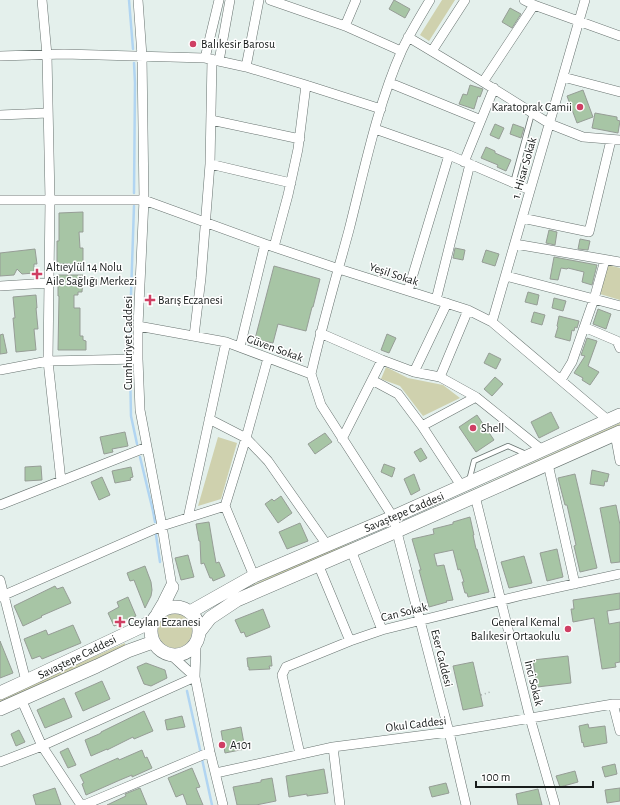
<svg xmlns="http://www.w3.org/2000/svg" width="620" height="805" viewBox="0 0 620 805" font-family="'Alegreya Sans',sans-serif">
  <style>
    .green { fill: #cfd1ae }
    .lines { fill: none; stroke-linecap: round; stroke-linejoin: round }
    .stream { stroke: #b1d5f2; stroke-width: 2.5 }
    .building { fill: #a7c5a5; stroke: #969d96 }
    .lane-casing { stroke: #687370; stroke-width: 6 }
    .street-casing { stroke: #687370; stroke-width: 10 }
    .secondary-casing { stroke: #687370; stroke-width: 14 }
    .path { stroke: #a5afac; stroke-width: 1.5; stroke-dasharray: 1 3; stroke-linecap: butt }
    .lane { stroke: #fff; stroke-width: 4.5 }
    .street { stroke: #fff; stroke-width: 9 }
    .secondary { stroke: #fff; stroke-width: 13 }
    .poi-dot { fill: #cf3f63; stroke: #fff; stroke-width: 1.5 }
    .labels { text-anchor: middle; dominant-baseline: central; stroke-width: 3; stroke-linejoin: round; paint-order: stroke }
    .poi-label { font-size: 12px; fill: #181c1b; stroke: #fff; text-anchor: start }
    .street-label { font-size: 12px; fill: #181c1b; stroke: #fff }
  </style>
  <rect width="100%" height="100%" fill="#e4f0ec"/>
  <path class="green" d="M442 0H455L429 41 420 35Z
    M608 265 620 268V300L600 294Z
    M386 367 408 378 443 385 460 398 423 416 400 386 381 379Z
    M620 423V426L404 521Z
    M218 437 237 443 221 499 198 506Z
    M379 533 225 601 224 599C274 574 325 551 379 533Z
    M158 631a17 17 0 1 1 34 0a17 17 0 1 1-34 0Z
    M125 643V646L93 662 0 702V698Z"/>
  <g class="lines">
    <path class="stream" d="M129 0 133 49
      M134 63 135 83 134 193
      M130 352 131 295 134 206
      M130 365 131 416 137 444
      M140 457 153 511 155 522
      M156 535 160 562
      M187 691 201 754
      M202 759 212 805"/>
  </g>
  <path class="building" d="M394 0 410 9 405 18 389 9Z
    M510 8 521 14 512 28 502 22Z
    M470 85 483 89 480 97 478 96 474 109 459 104 463 94 467 95Z
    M583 90 593 117 577 123 567 96Z
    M595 113 617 117V120L620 121 618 133 592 128Z
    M495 124 504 128 499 139 490 135Z
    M513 124 524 128 521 138 510 134Z
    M486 147 495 151V153L511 160 506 171 497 167 498 165 481 158Z
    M83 212V232H79L80 248H83V264H57V241H59V213Z
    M549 230 557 232 555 245 546 243Z
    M580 239 590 241 588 250 578 249Z
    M455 248 465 250 463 260 453 258Z
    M35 249 37 264H34V273L22 274 17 269 14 275 0 276V253Z
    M486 250 499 254 495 266 482 262Z
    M554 257 597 265 592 285 582 282 584 272 568 268 567 269 561 268 558 280 550 279Z
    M274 266 320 279 313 307H312L306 331 278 324 273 343 255 339Z
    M58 275H83L82 292H78V295H74V308H80V336H83V340L86 341V350H58L59 296H58Z
    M528 292 539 295 537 305 525 302Z
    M36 295 37 308H36L38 329H34L36 350 16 352 13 318H15L13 297Z
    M554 298 566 301 563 311 552 308Z
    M598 309 611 314 606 329 593 324Z
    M534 312 545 315 542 325 531 322Z
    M559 316 579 321 577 328 575 327 574 331 572 330 570 341 555 337 558 327 557 326Z
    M3 334 7 353 0 354V335Z
    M387 334 396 338 389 353 381 350Z
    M587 338 597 341 588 366 599 372 590 385 582 380 583 378 574 373 585 356 581 355Z
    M489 353 501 359 496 369 484 363Z
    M495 377 503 384 492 396 484 389Z
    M551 412 559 428 539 438 531 422Z
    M477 415 494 440 476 452 459 427Z
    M125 432 128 446 112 449 113 452 104 454 100 437Z
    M325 433 332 442 315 454 308 444Z
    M421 448 427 458 420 462 414 452Z
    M384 464 395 468 392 477 381 472Z
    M41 466 42 480 25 481V467Z
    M131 467 133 477 130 478 131 480 115 483 112 471Z
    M592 470 609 474 607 482 605 481 604 486 590 484Z
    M414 474 420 490 411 495 404 479Z
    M575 474 597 568 580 572 574 546 576 545 567 505H565L558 478Z
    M102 477 110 495 99 500 91 482Z
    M281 496 292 513 278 523 265 504 272 499 274 501Z
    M616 505 620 525V562L611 563 600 508Z
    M470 517 474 535H473L476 549H477L489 592 468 597 467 593H465L462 582H464L460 569 458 570 453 550 434 554 437 566 444 565 453 600 446 601 447 602 429 607 419 570H421L412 539 434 534 433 529 453 524V522Z
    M209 522 213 546 216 563 219 562 225 576 213 581 212 578H210L204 563 201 564 200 541H199L196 524Z
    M300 523 308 541 287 549 279 532Z
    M557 549 563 577 547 581 540 553Z
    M188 555 194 577 181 580 175 558Z
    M524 556 532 583 509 588 501 562Z
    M145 566 151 582 152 590 151 596 145 608 134 580 130 581 127 573Z
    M55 586 57 589 63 587 71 603 41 616 42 617 23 626 14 606Z
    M620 593V609L607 611 609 624 620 622V662L615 663 616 667 602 669 594 618 573 622 571 609H574L573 600Z
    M128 597 136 616 114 626 108 613 119 607 117 602Z
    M263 609 270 627 246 637 244 632 241 633 235 620Z
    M73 625 81 643 42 659 40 656 32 659 24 639 46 630 48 635Z
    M0 641 13 673 0 678Z
    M271 656 272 666H269L270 669 249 670V667H248L247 658Z
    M568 656 571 683 537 687 533 660Z
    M473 662 483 706 463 710 453 666Z
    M146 663 165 670 167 678 151 686 144 684 137 667Z
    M102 681 110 699 83 711 75 693Z
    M64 698 72 717 45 728 37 710Z
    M144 711 153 731 134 739 133 737 107 750V749L91 756 85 740 99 734 101 733V732Z
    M182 716 185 727 167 730 165 720Z
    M588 724 589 728 605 726 607 743 584 747 583 742 582 743 579 726Z
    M241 727 245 749 225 753 221 731Z
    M19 730 25 742 16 746 11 734Z
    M68 748 76 765 68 768 60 752Z
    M142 750 145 758 147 757 152 768 132 777V775L120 780 86 795 82 784 84 783 80 775 118 758 119 760Z
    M615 764 617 774 605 777 602 767Z
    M192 768 200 787 196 788 203 805H187L183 794 176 797 168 778Z
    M324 769 328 793 307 796V794L289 797 286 776Z
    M575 771 578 782 560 787 556 776Z
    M272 778 276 801 256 805H237L233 787 261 782V780Z
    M446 783 449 793 432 797 429 787Z
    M55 788 61 805H36L33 795Z
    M140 788 147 805H107L126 796 125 794Z
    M620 788V801L607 803 605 790Z
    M538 789 542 805H518L516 794Z"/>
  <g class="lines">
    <g class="lane-casing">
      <path id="lane" d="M513 183 532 113
        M469 481 474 461 508 446 526 454"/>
    </g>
    <g class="street-casing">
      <path id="street" d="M42 0 47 55 50 200 48 361 61 481
        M138 0 142 56 144 200 138 326V359L140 410 162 526 172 587
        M270 0 345 26 401 51
        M524 0 534 5 620 36
        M345 26 356 0
        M408 37 483 82 550 124 583 137 620 140
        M432 51 465 0
        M0 56 64 54 205 58 246 67 306 85 381 109
        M205 58 219 0
        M219 61 230 0
        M246 67 259 0
        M563 77 620 92
        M483 82 534 5
        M390 83 481 120
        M0 115 48 113
        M211 120 300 139
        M375 129 449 155 530 190
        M464 162 494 88
        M210 164 291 183
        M0 200H144L265 244 339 269 468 310 492 322 609 421
        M522 218 589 232 611 140
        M515 244 620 262
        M274 247 288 195 298 149 306 85
        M506 276 620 306
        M0 286 49 283
        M408 291 449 155
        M436 300 470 164
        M492 322 585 0
        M138 326 226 342 311 374 321 405 393 517 449 732 466 805
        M584 327 617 341 620 348
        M320 333 382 360 414 372 440 377 476 397 542 450
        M194 336 201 278 210 164 212 59
        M240 347 265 244
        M0 370 48 361 138 359
        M414 372 447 303
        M311 374C322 325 336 278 349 230 364 171 377 106 402 50 410 33 420 17 430 0
        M440 377 468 310
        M372 380 398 394 422 426 462 487
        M561 380 572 362 594 299 605 260
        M209 419 246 438 268 461 327 545
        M422 426 476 397
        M615 434 620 461
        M342 439 382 360
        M548 464 575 584
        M475 496 530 718 555 805
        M0 505 147 447
        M188 518 226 342
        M351 550 382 630
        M318 564 350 641
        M254 576 225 506 246 438 268 358
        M0 580 26 681
        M0 597 162 526 225 506
        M196 645 195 677 210 752 223 805
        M171 655 195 677
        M21 699 42 746 81 805
        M613 704 620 731
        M333 747 340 805
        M300 754 282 675 286 667 350 641 382 630 523 595 620 574
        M0 762 42 746 195 677
        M216 773 333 747 449 732 613 704H620
        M84 805 210 752"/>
    </g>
    <g class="secondary-casing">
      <path id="secondary" d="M151 631a24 24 0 1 1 48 0a24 24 0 1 1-48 0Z
        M190 612 254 576 393 517 620 415
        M158 613 164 603 172 587
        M200 631 210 618 237 600 397 531 620 432
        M0 693 26 681 153 621
        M0 709 97 666 128 651 153 642"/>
    </g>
    <path class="path" d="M481 695 490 692"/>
    <use href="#lane" class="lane"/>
    <use href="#street" class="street"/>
    <use href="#secondary" class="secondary"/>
  </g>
  <g class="poi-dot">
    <circle cx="193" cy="44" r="4"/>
    <circle cx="580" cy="107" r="4"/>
    <path d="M35 268h4v4h4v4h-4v4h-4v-4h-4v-4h4z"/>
    <path d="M148 294h4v4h4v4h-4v4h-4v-4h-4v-4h4z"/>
    <circle cx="473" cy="428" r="4"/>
    <path d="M118 616h4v4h4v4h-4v4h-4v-4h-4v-4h4z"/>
    <circle cx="568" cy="629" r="4"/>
    <circle cx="222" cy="745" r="4"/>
  </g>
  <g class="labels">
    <g class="poi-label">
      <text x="201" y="44">Balıkesir Barosu</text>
      <text x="572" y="107" text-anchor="end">Karatoprak Camii</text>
      <text x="46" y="267">Altıeylül 14 Nolu<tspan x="46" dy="14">Aile Sağlığı Merkezi</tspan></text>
      <text x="158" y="300">Barış Eczanesi</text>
      <text x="481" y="428">Shell</text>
      <text x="128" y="622">Ceylan Eczanesi</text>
      <text x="560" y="622" text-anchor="end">General Kemal<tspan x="560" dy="14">Balıkesir Ortaokulu</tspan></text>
      <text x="230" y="745">A101</text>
    </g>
    <g class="street-label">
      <text transform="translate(524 168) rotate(-74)">1. Hisar Sokak</text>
      <text transform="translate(394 274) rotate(18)">Yeşil Sokak</text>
      <text transform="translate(128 343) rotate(-90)">Cumhuriyet Caddesi</text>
      <text transform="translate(275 348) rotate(20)">Güven Sokak</text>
      <text transform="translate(404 512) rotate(-23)">Savaştepe Caddesi</text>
      <text transform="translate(404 612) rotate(-14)">Can Sokak</text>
      <text transform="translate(77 657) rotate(-26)">Savaştepe Caddesi</text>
      <text transform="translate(442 658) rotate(76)">Eser Caddesi</text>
      <text transform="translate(534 683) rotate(76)">İnci Sokak</text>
      <text transform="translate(416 724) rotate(-7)">Okul Caddesi</text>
    </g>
  </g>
  <path d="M476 781v6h117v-6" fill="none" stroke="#181c1b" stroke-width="2"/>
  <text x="482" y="781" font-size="12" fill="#181c1b" stroke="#ffffff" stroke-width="3" paint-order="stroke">100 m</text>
</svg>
